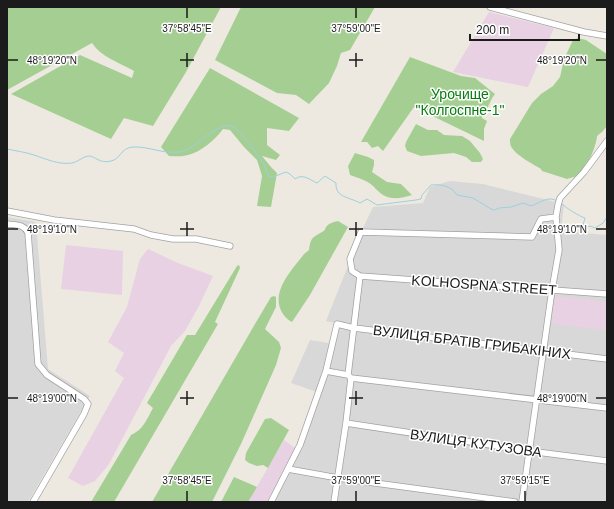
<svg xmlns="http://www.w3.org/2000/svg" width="614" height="509" viewBox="0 0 614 509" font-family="Helvetica,sans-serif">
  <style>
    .residential { fill: #d9d8d8 }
    .industrial { fill: #e7d1e3 }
    .forest { fill: #a5cf92 }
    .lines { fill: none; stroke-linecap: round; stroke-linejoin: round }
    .stream { stroke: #9dd0de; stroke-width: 1 }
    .minor-casing { stroke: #a2a2a2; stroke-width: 7 }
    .minor { stroke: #fff; stroke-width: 5.5 }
    .ticks { fill: none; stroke: #1b1b1b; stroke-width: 1.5 }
    .labels { text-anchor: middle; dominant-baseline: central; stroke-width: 3; stroke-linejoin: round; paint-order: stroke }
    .park-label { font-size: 14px; fill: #067c0e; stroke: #fff }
    .street-label { font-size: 14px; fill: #1b1b1b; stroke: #fff }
    .ticks-label { font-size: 10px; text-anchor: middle; fill: #1b1b1b; stroke: #fff; stroke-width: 3; stroke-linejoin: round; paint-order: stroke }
  </style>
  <rect width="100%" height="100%" fill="#ede9e0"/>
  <path class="residential" d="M450 181 483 184 564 204 561 231 607 235V502H274L295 462 317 392 291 383 310 340 329 343 335 323 326 321 363 228 373 207 423 203 430 187Z
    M7 217 36 222 48 369 90 396 28 502H7Z"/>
  <path class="industrial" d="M489 12 554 28 528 87 453 72Z
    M66 245 123 251 122 295 61 289Z
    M148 249 178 263 213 276 199 306 185 331 171 346 109 464 95 481 83 486 68 478 124 378 115 371 124 353 108 342 127 307 140 259Z
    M555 296 607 302V330L552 324Z
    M284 440 295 448 267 502H248Z"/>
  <path class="forest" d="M9 7H221L186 72 153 126 124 118 111 139 11 94 80 55 132 78 134 71C120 63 101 57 92 43L7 90V10Z
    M241 7H375L350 50 341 53 337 66 329 83 309 104 296 95 277 93 215 60Z
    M578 38 586 40 607 54V126L602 132 597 136C596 147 588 166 579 174 576 177 570 178 567 179L542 171 541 169C533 164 517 156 512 148 510 146 510 142 510 139L532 103 541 94 553 86 560 77 564 59 573 40Z
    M410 57 461 76 475 78 495 94C489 101 489 109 482 115V118L487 121 484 129V141L414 107 383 151 378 146 372 148 367 142H361Z
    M210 68 299 118 289 131 267 128V145L280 155 276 160 262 156 271 167 277 173 271 207 257 206 262 176 257 160 244 147 230 130 223 129C215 140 201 152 188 155 182 157 175 156 169 156L161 147Z
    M416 124 428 130H437L444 135 462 136 470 141 480 153 483 159 481 162H472L466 157 454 153 421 156 407 151 405 146 406 142Z
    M355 153 368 157 374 160V165L372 172 387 182 401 184 412 195C399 199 387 201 377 190 373 187 377 189 373 186 367 180 358 178 350 175L348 166Z
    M338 221 348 227 310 295 292 322C288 320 286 318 283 314 269 293 292 270 304 254L309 250C311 237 312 238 322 232 325 231 325 229 326 227 329 223 334 222 338 221Z
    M239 265 240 268 215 322 218 324 114 502H91L131 435C143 430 147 419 153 408L147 403 187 335H195L237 266Z
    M274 296 276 297V307L265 329 279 342 281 348 276 365 241 444 212 502H152L255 324 271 297Z
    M271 418 289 430 268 468 263 465 257 466 249 463 245 460 246 453 265 419Z
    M234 477 257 487 248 502H221Z"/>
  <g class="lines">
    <path class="stream" d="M7 149C16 151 25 152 34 155 46 159 59 165 72 163 78 162 82 157 88 156 96 156 99 164 111 161 121 159 120 148 133 147 150 146 166 156 184 151 197 146 219 122 231 126 239 129 260 157 264 165 266 169 267 173 269 176L273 177 286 172 290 174 295 179C303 173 310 180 317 183L325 176 336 183C335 198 350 197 360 203L367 199 377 205 416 200 421 199 422 195 431 185C442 184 451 186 457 195L473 198 491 209 495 210 499 208 511 207 523 203 531 206C540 203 549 195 557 201
      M562 204C566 208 579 216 585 218L583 225 584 228 590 226 595 228 603 223 607 217"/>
    <g class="minor-casing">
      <path id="minor" d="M490 7 584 32 607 36
        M7 211 54 220 134 229 151 235 173 239H196L230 246
        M7 224C16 225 24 224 28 233L38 364 47 375 84 399 88 404 84 414 33 502
        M360 276 607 294
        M326 371 348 375 351 378 607 408
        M348 375 360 276 352 271 350 259 361 232 532 237 541 219 556 217
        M346 423 529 451 607 461
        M288 469 338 478 515 502
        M271 502 300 445 326 371 337 324 354 328 607 359
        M334 502 346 423 351 378
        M522 502 552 290 559 250 556 217 558 205 560 198 584 172 607 141"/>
    </g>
    <use href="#minor" class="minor"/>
  </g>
  <path class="ticks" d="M187 8V18M356 8V18M187 53V67M356 53V67M8 60H18M180 60H194M349 60H363M596 60H606M187 222V236M356 222V236M8 229H18M180 229H194M349 229H363M596 229H606M187 391V405M356 391V405M8 398H18M180 398H194M349 398H363M596 398H606M187 491V501M356 491V501M525 491V501"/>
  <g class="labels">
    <g class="park-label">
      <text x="460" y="94">Урочище<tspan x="460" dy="16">"Колгоспне-1"</tspan></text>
    </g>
    <g class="street-label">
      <text transform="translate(484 285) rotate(4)">KOLHOSPNA STREET</text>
      <text transform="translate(472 342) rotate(7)">ВУЛИЦЯ БРАТІВ ГРИБАКІНИХ</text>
      <text transform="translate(476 443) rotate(8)">ВУЛИЦЯ КУТУЗОВА</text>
    </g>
  </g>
  <g class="ticks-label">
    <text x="187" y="32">37°58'45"E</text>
    <text x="356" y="32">37°59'00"E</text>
    <text x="52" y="64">48°19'20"N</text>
    <text x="562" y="64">48°19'20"N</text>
    <text x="52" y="233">48°19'10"N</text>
    <text x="562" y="233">48°19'10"N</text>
    <text x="52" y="402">48°19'00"N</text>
    <text x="562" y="402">48°19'00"N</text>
    <text x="187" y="484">37°58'45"E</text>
    <text x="356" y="484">37°59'00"E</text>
    <text x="525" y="484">37°59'15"E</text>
  </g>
  <rect width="614" height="509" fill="none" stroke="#1b1b1b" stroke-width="16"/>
  <path d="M470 34v6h109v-6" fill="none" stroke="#1b1b1b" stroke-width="2"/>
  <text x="476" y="34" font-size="12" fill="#1b1b1b" stroke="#ffffff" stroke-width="3" paint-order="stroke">200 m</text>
</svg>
